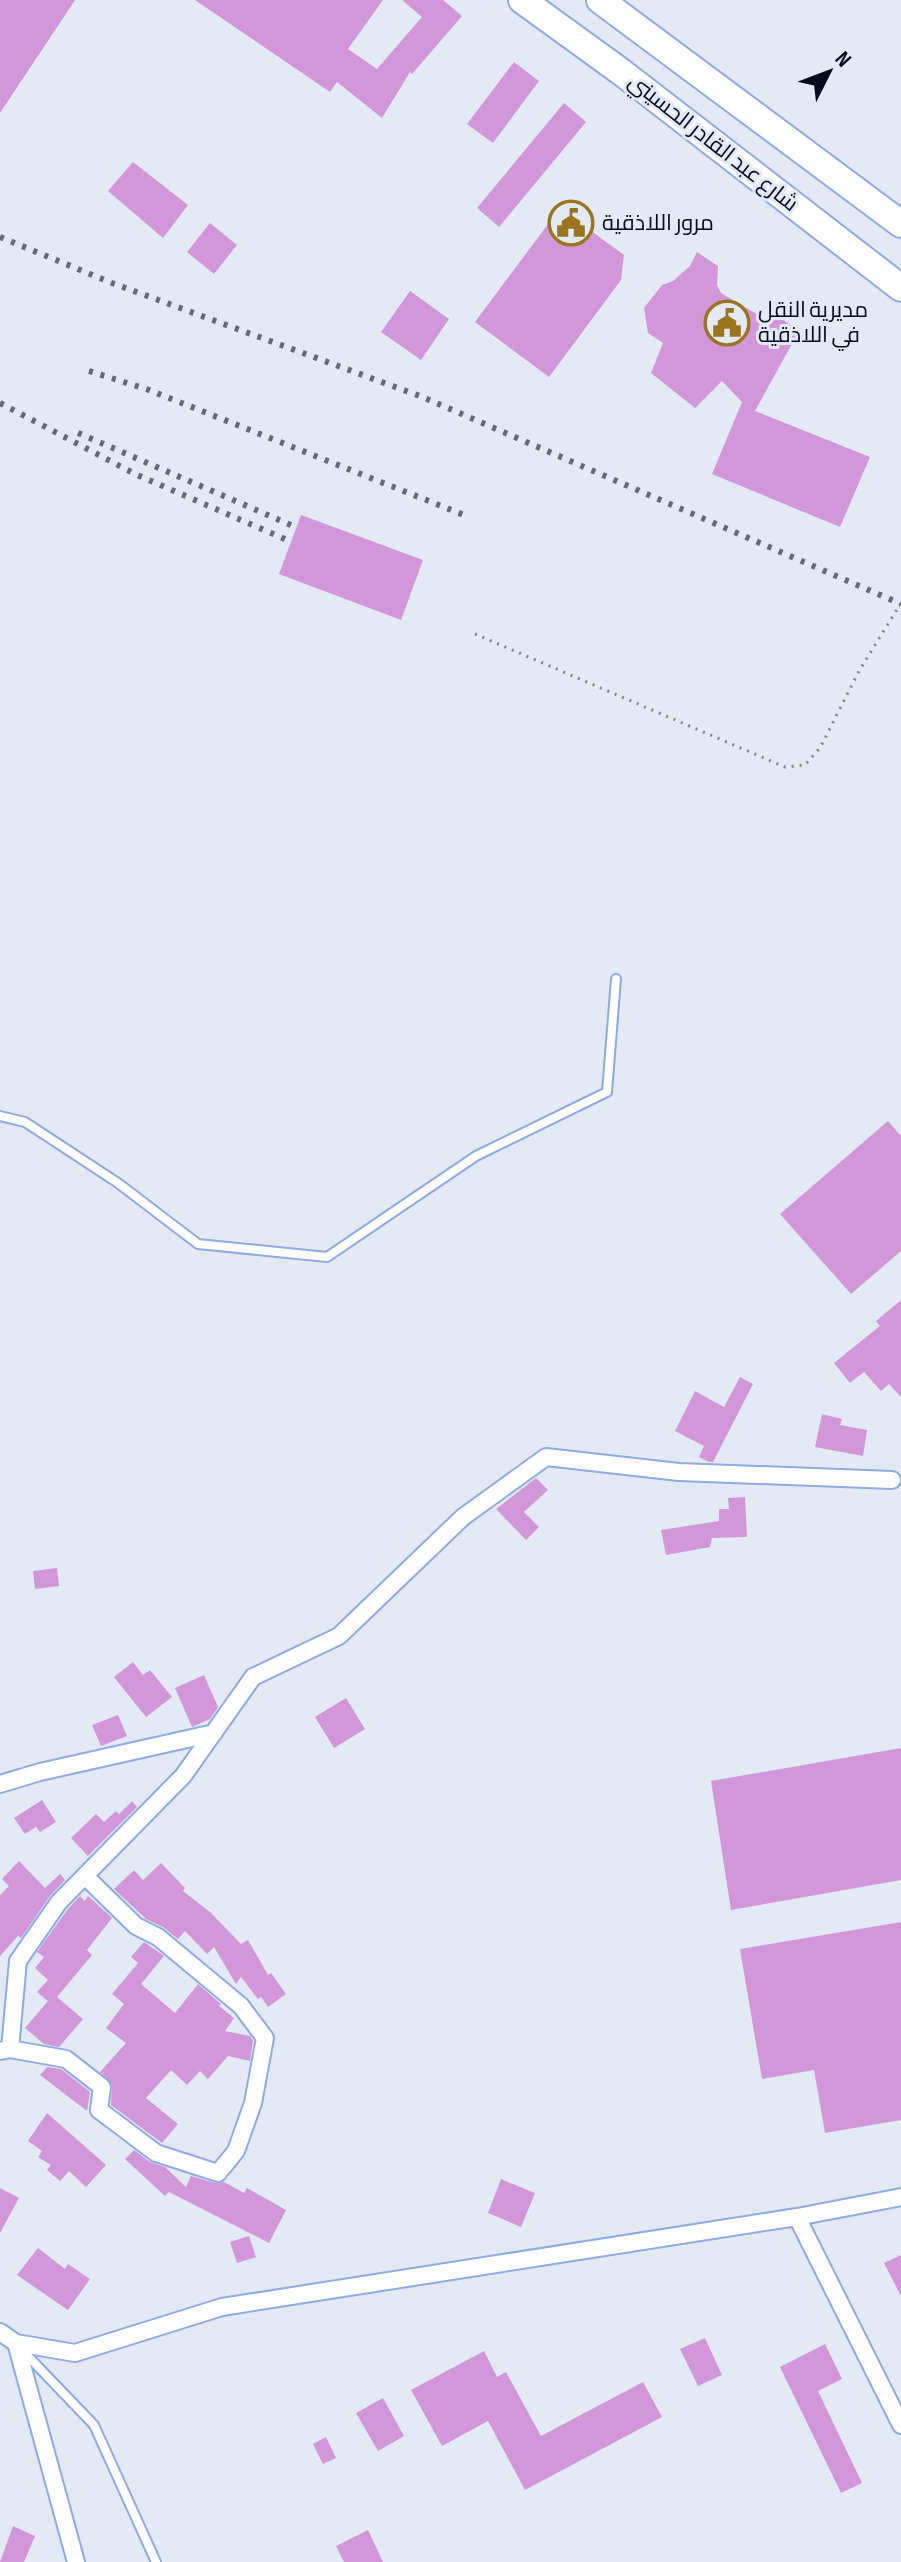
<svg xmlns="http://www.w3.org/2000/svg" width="901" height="2562" viewBox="0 0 901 2562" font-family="'Sofia Sans Condensed',Cairo,sans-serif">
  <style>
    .building { fill: #d197d8 }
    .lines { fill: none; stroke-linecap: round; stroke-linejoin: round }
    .service-casing { stroke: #8eabe2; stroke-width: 12 }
    .minor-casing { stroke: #8eabe2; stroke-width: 20 }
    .primary-casing { stroke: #8eabe2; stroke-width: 30 }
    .path { stroke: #7c8392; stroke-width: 3; stroke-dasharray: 2 6; stroke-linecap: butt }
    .service { stroke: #fff; stroke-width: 8 }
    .minor { stroke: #fff; stroke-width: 16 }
    .primary { stroke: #fff; stroke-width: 26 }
    .rail { stroke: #636a7a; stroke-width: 6; stroke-dasharray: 4 8; stroke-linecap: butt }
    .labels { text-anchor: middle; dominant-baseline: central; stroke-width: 6; stroke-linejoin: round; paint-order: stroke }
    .street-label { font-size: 22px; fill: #040b1f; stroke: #e3eaf5 }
    .poi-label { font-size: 22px; fill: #040b1f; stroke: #e3eaf5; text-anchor: start }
  </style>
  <rect width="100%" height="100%" fill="#e3eaf5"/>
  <path class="building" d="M0 0H75L0 113Z
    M195 0H383L348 49 377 69 422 17 402 0H443L462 16 412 74 410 72 382 118 337 82 330 92Z
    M514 62 539 81 493 143 467 124Z
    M564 103 586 122 499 227 477 208Z
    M133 162 188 205 163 238 108 191Z
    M560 208 624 255 621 280 549 377 475 322Z
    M210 223 237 245 214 274 187 252Z
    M697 252 718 266 717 285 721 293 767 320 772 312 799 331 755 411 870 457 840 527 712 474 742 402 722 381 695 408 651 373 663 343 648 333 644 308 662 285 673 281 690 266Z
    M410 291 449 319 421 360 381 332Z
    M301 515 423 560 401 620 279 574Z
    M888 1121 901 1136V1251L851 1294 780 1214Z
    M901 1300V1397L889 1384 881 1391 864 1372 850 1383 834 1363 880 1326 876 1321Z
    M740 1377 753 1384 713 1462H709L699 1457 704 1446 675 1431 695 1391 724 1407Z
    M822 1414 842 1419 840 1425 867 1430 863 1456 815 1447Z
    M536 1478 548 1490 524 1512 539 1527 526 1540 496 1509Z
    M745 1497 747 1537 712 1538 710 1547 666 1555 661 1530 719 1521V1509H729L728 1498Z
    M57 1568 59 1586 35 1589 33 1571Z
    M133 1662 143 1675 150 1670 172 1697 146 1717 114 1677Z
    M204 1675 218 1707 210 1719 192 1727 175 1688Z
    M346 1698 365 1729 334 1748 315 1717Z
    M118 1715 127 1736 101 1746 92 1725Z
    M901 1748V1880L731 1910 711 1781Z
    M42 1800 56 1822 40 1832 36 1827 25 1834 14 1818Z
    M132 1801 137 1807 88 1856 71 1838 96 1814 104 1822 116 1811 119 1814Z
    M19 1861 45 1888 60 1874 65 1880 50 1896 21 1938 18 1936 0 1956V1895L9 1886 2 1879Z
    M161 1863 185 1888 183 1891 210 1912 241 1944 248 1940 268 1975 271 1973 286 1994 268 2007 261 1997 258 1999 241 1977 236 1984 214 1947 207 1954 185 1931 178 1939 163 1927 146 1919 114 1889 134 1870 143 1880Z
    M80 1896 85 1901 88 1896 112 1918 87 1950 92 1955 57 1997 83 2019 59 2047 44 2044 25 2028 48 2001 37 1992 48 1980 35 1968 44 1957 37 1952 68 1909Z
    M901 1922V2120L825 2133 814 2070 762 2079 740 1949Z
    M144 1942 164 1956 141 1984 175 2013 198 1984 221 2004 219 2006 234 2018 225 2031 250 2036 253 2041 250 2061 228 2056 208 2079 200 2071 187 2085 171 2070 146 2098 178 2124 162 2143 111 2105 112 2084 100 2072 126 2043 106 2028 124 2004 112 1994 138 1963 131 1957Z
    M47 2067 61 2069 90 2092 87 2111 40 2075Z
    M47 2113 106 2165 86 2187 69 2171 60 2181 47 2170 51 2165 38 2157 42 2151 28 2141Z
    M134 2150 150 2162 165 2167 186 2187 191 2176 215 2183 224 2182 244 2193 247 2188 286 2210 269 2243 169 2192 165 2196 125 2159Z
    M501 2179 535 2193 521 2227 488 2213Z
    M0 2188 19 2198 0 2233Z
    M249 2236 256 2257 237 2263 230 2242Z
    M38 2248 65 2269 68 2264 90 2279 68 2310 17 2275Z
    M901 2255V2296L884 2263Z
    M705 2338 722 2375 698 2386 680 2349Z
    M825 2344 842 2379 818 2391 862 2483 841 2493 780 2367Z
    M484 2351 497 2377 506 2372 541 2436 643 2382 662 2417 525 2490 488 2421 442 2446 411 2390Z
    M383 2398 404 2436 378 2451 356 2413Z
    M326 2437 336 2458 323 2464 313 2444Z
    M13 2526 35 2536 24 2562H0Z
    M368 2530 383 2562H344L336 2546Z"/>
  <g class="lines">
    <g class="service-casing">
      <path id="service" d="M0 1116 25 1122 118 1183 198 1244 327 1257 476 1156 607 1092 616 979
        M22 2350 94 2425 156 2562"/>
    </g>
    <g class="minor-casing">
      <path id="minor" d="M0 1784 40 1772 214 1733
        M10 2049 66 2059 102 2087 99 2110 156 2153 218 2173 236 2151 253 2103 265 2038 241 2006 158 1937 136 1926 85 1876
        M0 2051 10 2049 18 1961 59 1902 183 1776 253 1677 339 1636 463 1517 546 1457 679 1472 892 1480
        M797 2217 901 2425
        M0 2332 16 2343 75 2353 222 2307 797 2217 901 2197
        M16 2343 76 2562"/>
    </g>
    <g class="primary-casing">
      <path id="primary" d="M522 0 620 71 901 288
        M600 0 901 224"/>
    </g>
    <path class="path" d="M475 634 785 767 805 765 820 748 859 671 901 603"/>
    <use href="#service" class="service"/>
    <use href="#minor" class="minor"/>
    <use href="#primary" class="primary"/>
    <path class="rail" d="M0 237 112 283 420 396 901 604
      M89 371 149 390 469 517
      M0 403 135 474 287 540
      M78 433 291 525"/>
  </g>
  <defs>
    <g id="civic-ring" transform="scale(2.3)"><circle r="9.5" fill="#e3eaf5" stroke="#9a741f" stroke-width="1.5"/><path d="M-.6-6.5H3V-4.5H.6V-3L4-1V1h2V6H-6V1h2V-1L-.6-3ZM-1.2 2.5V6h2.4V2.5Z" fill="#9a741f"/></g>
  </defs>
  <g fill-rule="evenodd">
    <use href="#civic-ring" x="571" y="223"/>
    <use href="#civic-ring" x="727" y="323"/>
  </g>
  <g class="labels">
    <g class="street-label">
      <text transform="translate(713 143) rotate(38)">شارع عبد القادر الحسيني</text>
    </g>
    <g class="poi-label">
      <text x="602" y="223">مرور اللاذقية</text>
      <text x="758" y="310">مديرية النقل<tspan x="758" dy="25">في اللاذقية</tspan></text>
    </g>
  </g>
  <g transform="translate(829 72) rotate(48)" stroke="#e3eaf5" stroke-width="6" paint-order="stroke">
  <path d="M0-6L14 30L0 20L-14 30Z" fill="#040b1f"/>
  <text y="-12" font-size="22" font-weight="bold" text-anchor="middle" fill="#040b1f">N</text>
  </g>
</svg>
